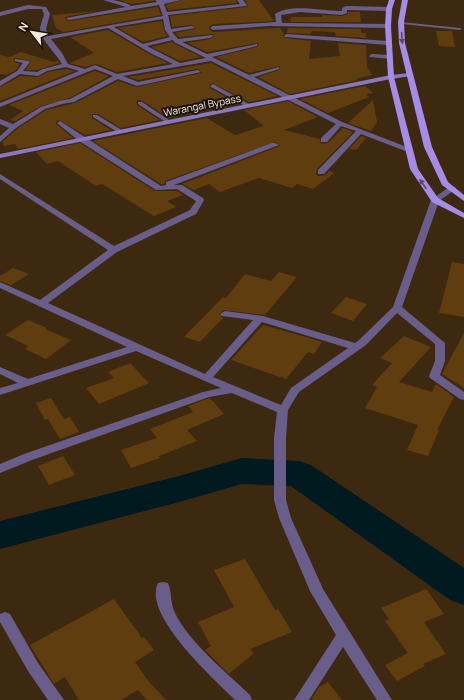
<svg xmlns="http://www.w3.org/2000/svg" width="464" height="700" viewBox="0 0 464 700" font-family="Manrope,sans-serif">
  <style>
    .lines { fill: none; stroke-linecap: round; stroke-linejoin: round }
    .river { fill: #001a20; fill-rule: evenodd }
    .building { fill: #603d0f }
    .service { fill: #695e8a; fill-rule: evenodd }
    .minor { fill: #695e8a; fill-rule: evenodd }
    .secondary { fill: #8a78be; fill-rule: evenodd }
    .primary { fill: #a48ce7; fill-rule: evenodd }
    .oneway { fill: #5a496d }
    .labels { text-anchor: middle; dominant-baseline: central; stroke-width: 4; stroke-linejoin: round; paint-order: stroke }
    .far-street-label { font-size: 10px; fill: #f6e8da; stroke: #1d1309 }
  </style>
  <rect width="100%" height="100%" fill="#3d2810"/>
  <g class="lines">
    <path class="river" d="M242 458 299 461 311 465 464 568V605L450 600 291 486 242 484 179 502 0 549V521L179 476Z"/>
  </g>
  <path class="building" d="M120 0H154V1L131 4Z
    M182 0H236L237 3 168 10 166 5Z
    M245 0H259L274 21 213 24 209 27V29L213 32 280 28 284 34 283 36 285 38 311 41 309 59 340 56 338 43 366 45 367 67 372 75 356 79 358 80 290 94 258 77 279 70 280 66 249 73 216 57 257 47 258 43 207 52 187 43 210 39 214 36 213 34 179 37 175 33 195 29 196 28 192 25 172 27 170 16 246 7 248 5Z
    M158 7 161 15 63 32 56 28 52 15 98 11 65 17V19L69 21Z
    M348 12H360L361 22H290L291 17H322V15L342 16 348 14Z
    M162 21 164 30 168 36 143 42 118 28Z
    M288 28 361 29V33H366V38L336 36 335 32 312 31 311 34 287 33Z
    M108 30 151 55 168 63 117 72 96 64 85 67 69 63 94 53 70 37Z
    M436 31H452L455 47 439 46Z
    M172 42 173 43 201 57 180 61 151 47Z
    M21 52 54 62 58 61 60 63 37 70H26L31 61 15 58 14 62 20 64 16 70 7 75 0 74V55L9 57Z
    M211 63 278 96 249 102 212 83 209 86 210 88 239 104 169 118 143 101 138 100 136 102 137 105 160 120 121 128 98 114H93L92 115V118L111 130 85 135 59 120 56 122V124L73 138 18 149 15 144 4 146 2 142 17 129 46 110 75 103 118 81 137 87 201 73 202 72 198 69 138 80 128 77Z
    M66 69 75 71 0 101V87L20 76 38 77 48 72Z
    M95 71 109 76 70 98 41 106 15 121 10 120 23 111 9 105Z
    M365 86 373 93 366 94 369 97 328 113 300 99Z
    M373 100 377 122 371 131 348 123Z
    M288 101 318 117 284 130 320 139 321 144 328 143 343 128 353 132 317 169 316 174 318 176H324L329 171 334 173 313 189 297 184 292 188 259 178 220 192 209 184 194 190 182 184 280 146 275 142 165 181 164 184H161L93 141 207 118 235 135 264 126 244 110Z
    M361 136 366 138 356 150 349 149Z
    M80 143 155 191H177L183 195 167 201 176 207 154 216 102 184 96 186 58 161 47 164 36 152Z
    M452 262 464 264V317L439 313Z
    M13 268 29 274 11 285 0 281V276Z
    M279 272 297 277 265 315 224 310 219 314 223 318 200 342 184 337 223 297 226 298 245 274 271 281Z
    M346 297 367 304 353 321 331 313Z
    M28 320 47 328 45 329 71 340 46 359 25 349 28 346 5 335Z
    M263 325 306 337 322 342 314 354 308 352 286 379 231 360Z
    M464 333V388L442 374Z
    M404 336 431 347 399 382 432 392 436 384 454 397 437 430H439L428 456 407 450 418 425 365 408 377 387 372 385 392 363 380 358Z
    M130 363 149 383 99 404 86 388 114 378 108 372Z
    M51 398 64 419 70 417 79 432 60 439 48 419 45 420 36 403Z
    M210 398 224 414 187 430 197 441 159 456 160 458 131 468 121 450 157 438 150 429 193 412 188 406Z
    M63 456 75 475 49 485 38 466Z
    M245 559 275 610 278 609 292 632 250 649 254 653 229 674 205 650 211 646 198 622 234 607 214 570Z
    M426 589 444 614 424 622 446 654 423 664 425 666 397 681 385 665 408 653 385 621 389 619 381 608Z
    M114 599 142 638 144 637 154 650 135 662 149 682 166 700H147L138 690 121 700H79L65 677 54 684 30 645Z
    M328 682 342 700H311L319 687Z"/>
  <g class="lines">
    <path class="service" d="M401 22 460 28 462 29 460 30 402 24H401Z"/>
    <path class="minor" d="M103 0H113L126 3 131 6 157 2 155 0H181L164 4 167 12 240 4 237 0H243L247 5 246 6 168 15 171 29 192 26 195 28 172 32 178 39 212 35 213 36 210 38 182 42 207 54 257 44V46L212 57 249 75 279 67V69L254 77 342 122 412 149 411 151H405L361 134 324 174H318V170L356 131 341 126 327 142H321V138L336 124 211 61 123 76 138 82 198 70 201 72 137 86 118 79 74 102 62 104 45 109 16 128 0 142V136L9 128 0 124V119L13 124 41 107 59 101 70 99 113 76 95 69 0 107V103L79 71 66 67 47 71 38 76 20 74 0 86V81L17 71 23 63 15 61V59L29 61 30 62 23 71 37 72 43 69 62 64C57 55 40 38 40 30 40 25 43 19 44 14L42 9H28L0 16V12L28 5 46 7 50 14 46 29 48 36 163 16 159 5 69 20 66 18 126 7ZM163 19 165 30 170 37 143 44 114 27ZM108 28 152 54 173 64 117 74 95 65 85 69 68 64 62 53 51 39ZM173 40 174 42 206 58 180 63 147 46Z
      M346 6 389 7 392 9 389 11 347 10V13L342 15 300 12 281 15 282 23 388 24 391 26 388 28 269 26 213 30 210 28 213 26 276 22 275 14C290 3 324 11 342 11V8Z
      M287 34 388 41 391 43 388 45 285 37 284 36Z
      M372 54 390 55 393 57 390 59 370 57 369 56Z
      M213 84 251 105 252 106 247 107 211 87 210 86Z
      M138 102H142L172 122 167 123 138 104Z
      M93 115H97L125 132 119 133 93 117Z
      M60 121 161 186 166 185V182L272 143H275L279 145 174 185H182L203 198 204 200 196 214 117 252 48 303 205 374 253 320 222 316 220 314 225 311 263 316 355 343 358 341 393 307 431 200 449 187H455L456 189 439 201 402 307 445 343V361L440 375 464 392V400L460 399 430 378 429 376 435 361V344L397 313 366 345 299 392 288 410 286 438V500L291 518 323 589 392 700H377L343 647 309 700H294L336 635 310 591 279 518 274 500V438L277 412 232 393 209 397 32 460 0 473V464L24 454 203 392 221 388 136 351 0 395V388L18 383 0 374V367L28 379 127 347 0 288V282L40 300 108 250 0 179V174L114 246 190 210 196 201 177 189 156 190 79 141 58 124 57 123ZM262 322 348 348 291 388 281 405 213 377Z
      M163 582 168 583C172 592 170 603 175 613 189 642 227 673 250 695L252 700H235C214 679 142 615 158 583Z
      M5 612 10 614 38 663 64 700H48L28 671 0 622V614Z"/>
    <path class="secondary" d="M409 73 411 74V76L391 79 0 158V154L391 75Z"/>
    <path class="primary" d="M389 0H395L392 9 391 26 394 77 418 169 438 198 464 213V218L432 202 410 169 388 77 385 26 386 9Z
      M402 0H408L404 22 405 43 432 147 448 182 464 195V201L442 185 424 147 399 43 398 22Z"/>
  </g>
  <defs><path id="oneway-solid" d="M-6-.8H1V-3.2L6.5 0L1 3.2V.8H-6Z"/></defs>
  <g class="oneway">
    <use href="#oneway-solid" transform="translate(402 38) rotate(86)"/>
    <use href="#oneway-solid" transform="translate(423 184) rotate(-125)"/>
  </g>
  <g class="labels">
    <g class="far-street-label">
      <text transform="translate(202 105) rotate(-11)">Warangal Bypass</text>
    </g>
  </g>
  <g transform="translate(32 32) rotate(301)" stroke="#1d1309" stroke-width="3" paint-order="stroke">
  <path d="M0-3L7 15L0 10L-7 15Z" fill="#f6e8da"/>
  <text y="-6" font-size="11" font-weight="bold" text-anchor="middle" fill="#f6e8da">N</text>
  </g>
</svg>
